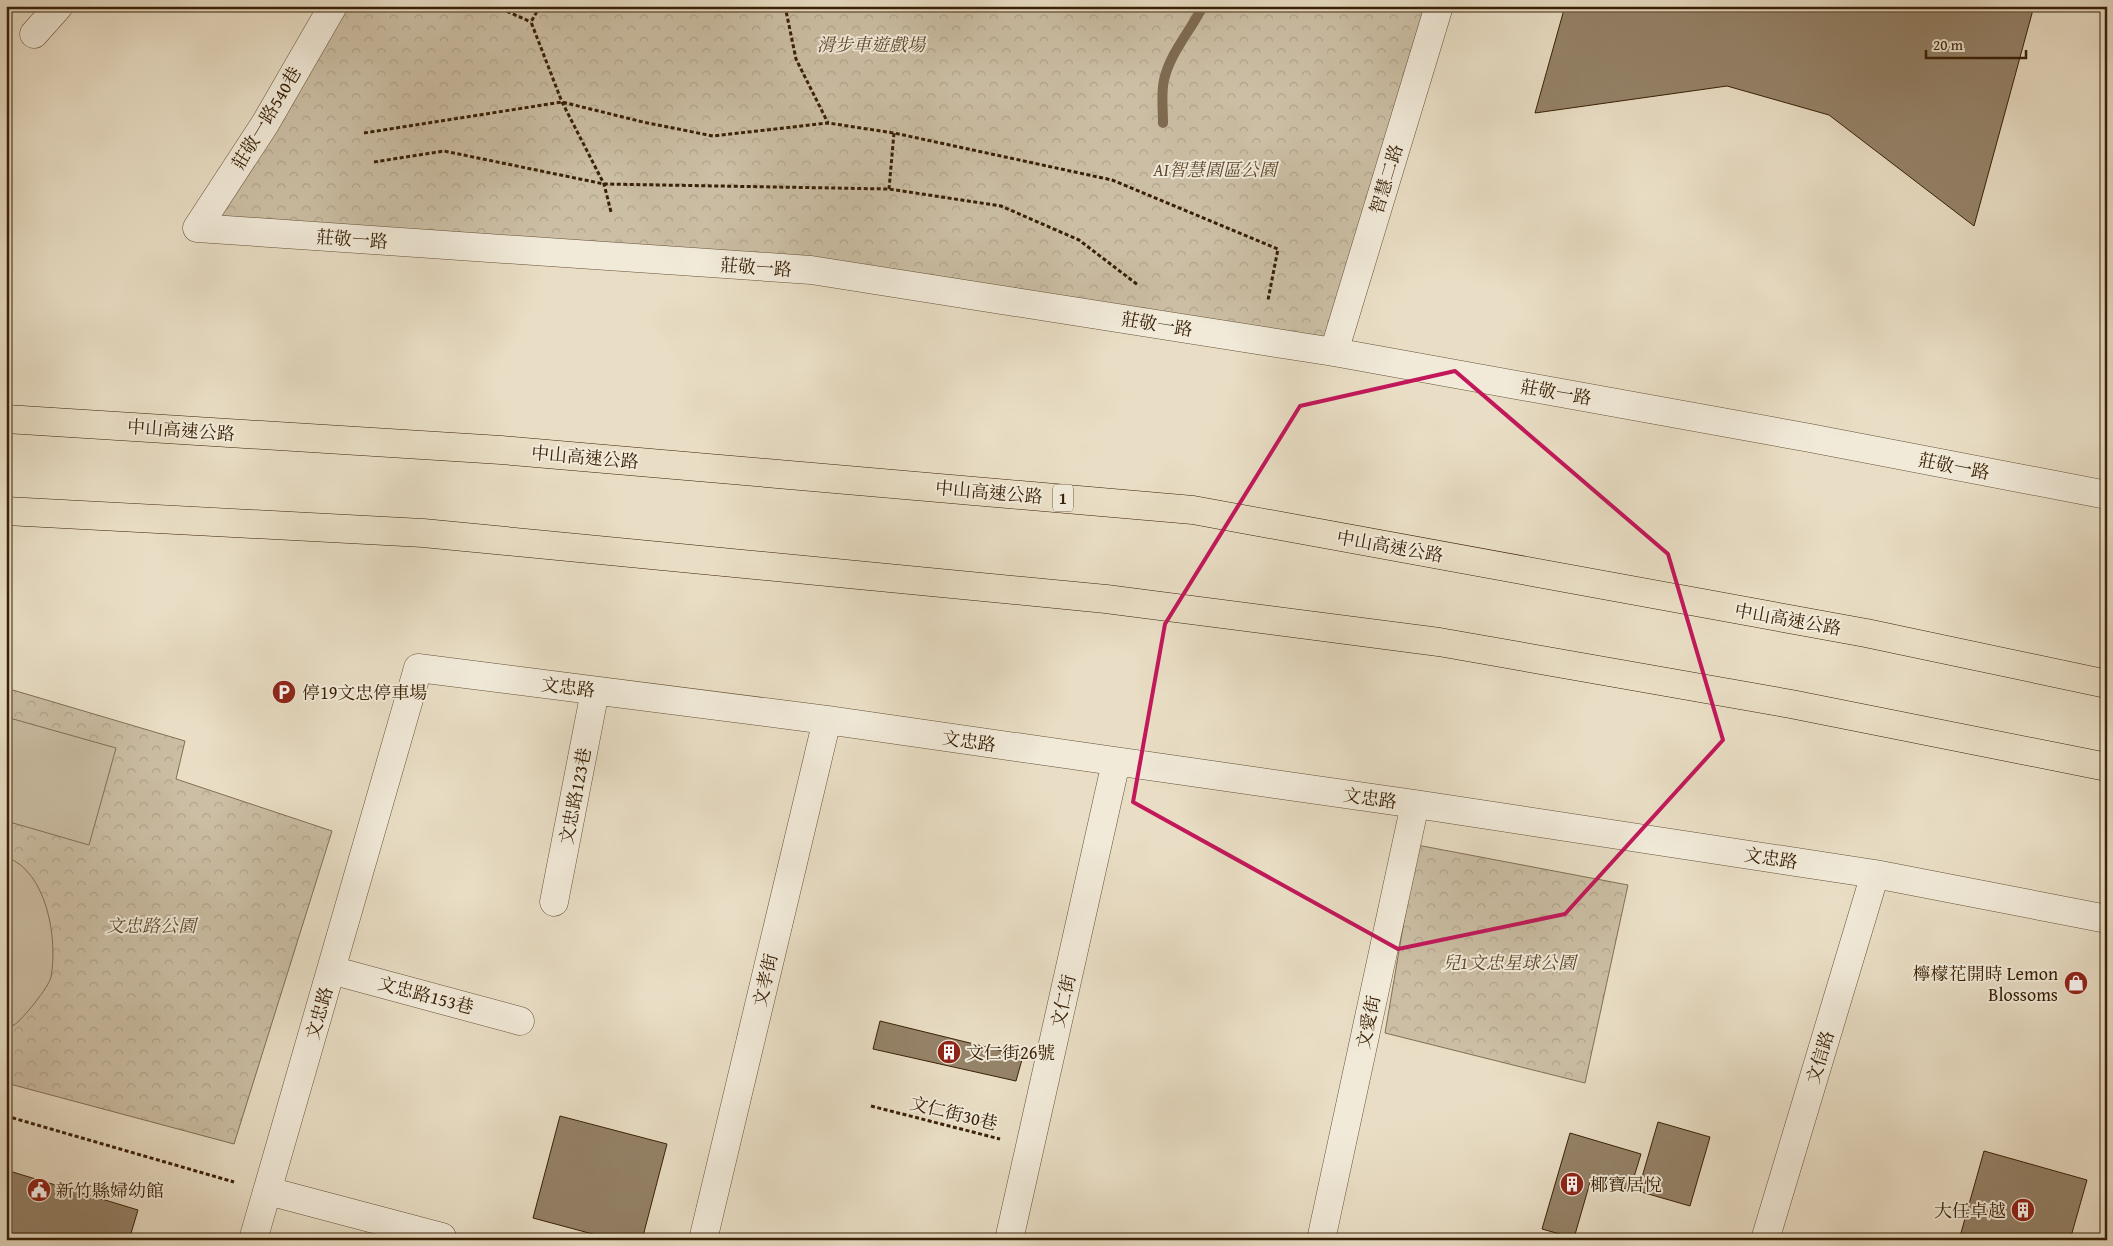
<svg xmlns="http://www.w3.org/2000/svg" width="2113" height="1246" viewBox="0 0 2113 1246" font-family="'Gentium Book Plus','Noto Serif TC',serif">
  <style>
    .park { fill: url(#park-crowns); stroke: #826f54 }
    .pitch { fill: #cbbea4; stroke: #826f54 }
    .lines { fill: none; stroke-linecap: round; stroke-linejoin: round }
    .stream { stroke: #7f6b51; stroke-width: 10 }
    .building { fill: #958369; stroke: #392005 }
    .minor-casing { stroke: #655035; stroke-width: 29 }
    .highway-casing { stroke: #392005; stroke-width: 29 }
    .path { stroke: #392005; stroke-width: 3; stroke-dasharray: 4 2.5; stroke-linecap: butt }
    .minor { stroke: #f1ead9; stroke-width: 28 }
    .highway { stroke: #e9dec5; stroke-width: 28 }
    .marked { fill: none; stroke: #c2185b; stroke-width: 4; stroke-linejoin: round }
    .labels { text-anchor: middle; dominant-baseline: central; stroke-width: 4; stroke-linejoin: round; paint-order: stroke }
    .shield { fill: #f1ead9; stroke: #705d45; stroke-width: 1 }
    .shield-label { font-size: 16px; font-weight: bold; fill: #392005 }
    .park-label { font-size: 18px; font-style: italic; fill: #5e482d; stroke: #f1ead9 }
    .street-label { font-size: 18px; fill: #392005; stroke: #f1ead9 }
    .poi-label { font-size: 18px; fill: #392005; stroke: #f1ead9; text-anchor: start }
  </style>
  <defs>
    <pattern id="park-crowns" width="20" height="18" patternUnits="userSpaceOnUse" patternTransform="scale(1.25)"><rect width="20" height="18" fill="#cbbea4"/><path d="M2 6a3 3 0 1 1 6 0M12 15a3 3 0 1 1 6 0" fill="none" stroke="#afa38c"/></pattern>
  </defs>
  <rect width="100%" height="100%" fill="#e9dec5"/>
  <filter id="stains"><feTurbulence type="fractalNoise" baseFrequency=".004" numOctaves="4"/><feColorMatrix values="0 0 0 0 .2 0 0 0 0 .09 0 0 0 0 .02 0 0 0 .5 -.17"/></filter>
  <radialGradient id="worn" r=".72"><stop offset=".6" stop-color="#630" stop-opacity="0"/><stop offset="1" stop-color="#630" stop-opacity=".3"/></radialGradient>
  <path class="park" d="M336 6H1437L1334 352 811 270 197 228Z
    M6 688 185 741 176 779 332 831 234 1144 6 1083Z
    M1417 845 1628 885 1585 1083 1385 1033Z"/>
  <path class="pitch" d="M6 717 116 748 89 845 6 821Z
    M6 857C47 871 58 939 51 977 49 987 22 1020 14 1025 11 1026 9 1027 6 1027Z"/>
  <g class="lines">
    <path class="stream" d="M1163 123C1163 109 1161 93 1164 80 1170 53 1191 30 1203 6"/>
  </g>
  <path class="building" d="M1565 6H2034L1974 226 1829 115 1727 86 1535 113Z
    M880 1021 1023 1056 1016 1081 873 1049Z
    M560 1116 667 1144 642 1240H615L533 1218Z
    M1658 1122 1710 1137 1690 1206 1638 1191Z
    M1570 1133 1641 1154 1630 1190 1591 1179 1574 1238 1542 1229Z
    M1984 1151 2087 1180 2070 1240H1959Z
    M6 1170 138 1210 129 1240H6Z"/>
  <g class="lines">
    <g class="minor-casing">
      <path id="minor" d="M333 6 265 124 197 228 811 270 1334 352 1810 438 2107 495
        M34 34 59 6
        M1334 352 1439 6
        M554 902 595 691
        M331 970 520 1021
        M268 1191 442 1237
        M253 1240 418 668 827 720 1415 804 1875 874 2107 919
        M703 1240 827 720
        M1009 1240 1116 762
        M1321 1240 1415 804
        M1765 1240 1875 874"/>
    </g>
    <g class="highway-casing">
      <path id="highway" d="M6 419 501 450 1193 510 1866 633 2107 684
        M6 511 423 533 1106 599 1439 642 1791 704 2107 767"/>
    </g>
    <path class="path" d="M495 6 531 22
      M540 6 531 22 562 102 604 184 611 212
      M785 6 796 59 828 123
      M364 133 562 102 643 122 713 136 828 123 894 133 1112 180 1278 249 1268 300
      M374 162 444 151 604 184 889 189 1001 206 1079 240 1138 285
      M889 189 894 133
      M871 1106 1000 1139
      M6 1116 234 1182"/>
    <use href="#minor" class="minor"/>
    <use href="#highway" class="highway"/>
  </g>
  <path class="marked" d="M1455 371 1668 554 1723 740 1565 914 1398 949 1133 802 1165 624 1300 406Z"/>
  <defs>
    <g id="parking-disc" transform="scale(1.25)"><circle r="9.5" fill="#8f2418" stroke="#f1ead9"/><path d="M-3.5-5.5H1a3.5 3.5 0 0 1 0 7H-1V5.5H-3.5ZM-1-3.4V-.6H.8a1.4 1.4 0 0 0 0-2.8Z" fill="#fff"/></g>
    <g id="shop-disc" transform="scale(1.25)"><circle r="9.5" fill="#8f2418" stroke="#f1ead9"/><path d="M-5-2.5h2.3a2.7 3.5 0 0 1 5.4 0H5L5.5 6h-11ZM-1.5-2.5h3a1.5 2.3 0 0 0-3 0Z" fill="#fff"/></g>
    <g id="building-disc" transform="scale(1.25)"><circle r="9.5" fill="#8f2418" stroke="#f1ead9"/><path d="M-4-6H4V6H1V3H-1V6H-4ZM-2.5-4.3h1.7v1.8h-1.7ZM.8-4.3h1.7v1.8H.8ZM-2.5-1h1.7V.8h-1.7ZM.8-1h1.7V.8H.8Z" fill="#fff"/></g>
    <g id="civic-disc" transform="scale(1.25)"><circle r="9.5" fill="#8f2418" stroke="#f1ead9"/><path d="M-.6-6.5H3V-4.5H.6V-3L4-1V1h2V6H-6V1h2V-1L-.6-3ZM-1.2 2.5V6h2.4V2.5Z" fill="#fff"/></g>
  </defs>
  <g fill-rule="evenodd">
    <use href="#parking-disc" x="284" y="692"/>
    <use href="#shop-disc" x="2076" y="983"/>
    <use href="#building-disc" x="949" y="1052"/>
    <use href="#building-disc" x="1572" y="1184"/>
    <use href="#civic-disc" x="39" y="1190"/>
    <use href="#building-disc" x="2023" y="1210"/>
  </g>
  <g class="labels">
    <rect class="shield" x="1053" y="484.5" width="20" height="27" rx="4"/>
    <g class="shield-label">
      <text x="1063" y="498">1</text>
    </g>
    <g class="park-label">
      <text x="871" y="44">滑步車遊戲場</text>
      <text x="1215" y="169">AI智慧園區公園</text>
      <text x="151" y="925">文忠路公園</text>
      <text x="1509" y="962">兒1文忠星球公園</text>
    </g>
    <g class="street-label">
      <text transform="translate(266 118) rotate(-59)">莊敬一路540巷</text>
      <text transform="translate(1386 179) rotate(-73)">智慧二路</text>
      <text transform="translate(352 239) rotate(4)">莊敬一路</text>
      <text transform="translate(756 267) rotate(4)">莊敬一路</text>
      <text transform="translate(1157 324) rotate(9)">莊敬一路</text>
      <text transform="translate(1556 392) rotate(10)">莊敬一路</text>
      <text transform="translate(181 430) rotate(4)">中山高速公路</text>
      <text transform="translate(585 457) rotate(5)">中山高速公路</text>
      <text transform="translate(1954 466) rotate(11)">莊敬一路</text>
      <text transform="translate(989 492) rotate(5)">中山高速公路</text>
      <text transform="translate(1390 546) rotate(10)">中山高速公路</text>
      <text transform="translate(1788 619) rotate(10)">中山高速公路</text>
      <text transform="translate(568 687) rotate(7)">文忠路</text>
      <text transform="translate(969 741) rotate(8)">文忠路</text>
      <text transform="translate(575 796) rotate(-79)">文忠路123巷</text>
      <text transform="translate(1370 798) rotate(8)">文忠路</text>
      <text transform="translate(1771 858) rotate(9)">文忠路</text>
      <text transform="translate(765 980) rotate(-77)">文孝街</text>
      <text transform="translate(426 995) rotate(15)">文忠路153巷</text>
      <text transform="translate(1063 1001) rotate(-77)">文仁街</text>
      <text transform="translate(319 1013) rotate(-74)">文忠路</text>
      <text transform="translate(1368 1022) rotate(-78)">文愛街</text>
      <text transform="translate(1820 1057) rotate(-73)">文信路</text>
      <text transform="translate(954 1113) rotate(14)">文仁街30巷</text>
    </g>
    <g class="poi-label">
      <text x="302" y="692">停19文忠停車場</text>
      <text x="2058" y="973" text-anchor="end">檸檬花開時 Lemon<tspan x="2058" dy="21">Blossoms</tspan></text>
      <text x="966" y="1052">文仁街26號</text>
      <text x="1590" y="1184">椰寶居悅</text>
      <text x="56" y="1190">新竹縣婦幼館</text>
      <text x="2006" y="1210" text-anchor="end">大任卓越</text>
    </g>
  </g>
  <rect width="2113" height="1246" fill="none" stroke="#e9dec5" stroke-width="25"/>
  <rect x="8" y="8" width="2098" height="1231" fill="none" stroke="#392005" stroke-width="2.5"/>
  <rect x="12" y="12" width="2088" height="1221" fill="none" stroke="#392005"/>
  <path d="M1926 50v8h100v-8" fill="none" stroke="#392005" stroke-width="2.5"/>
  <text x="1933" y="50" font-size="15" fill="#392005" stroke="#f1ead9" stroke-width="4" paint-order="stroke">20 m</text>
  <rect width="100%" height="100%" filter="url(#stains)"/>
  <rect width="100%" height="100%" fill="url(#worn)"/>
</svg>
